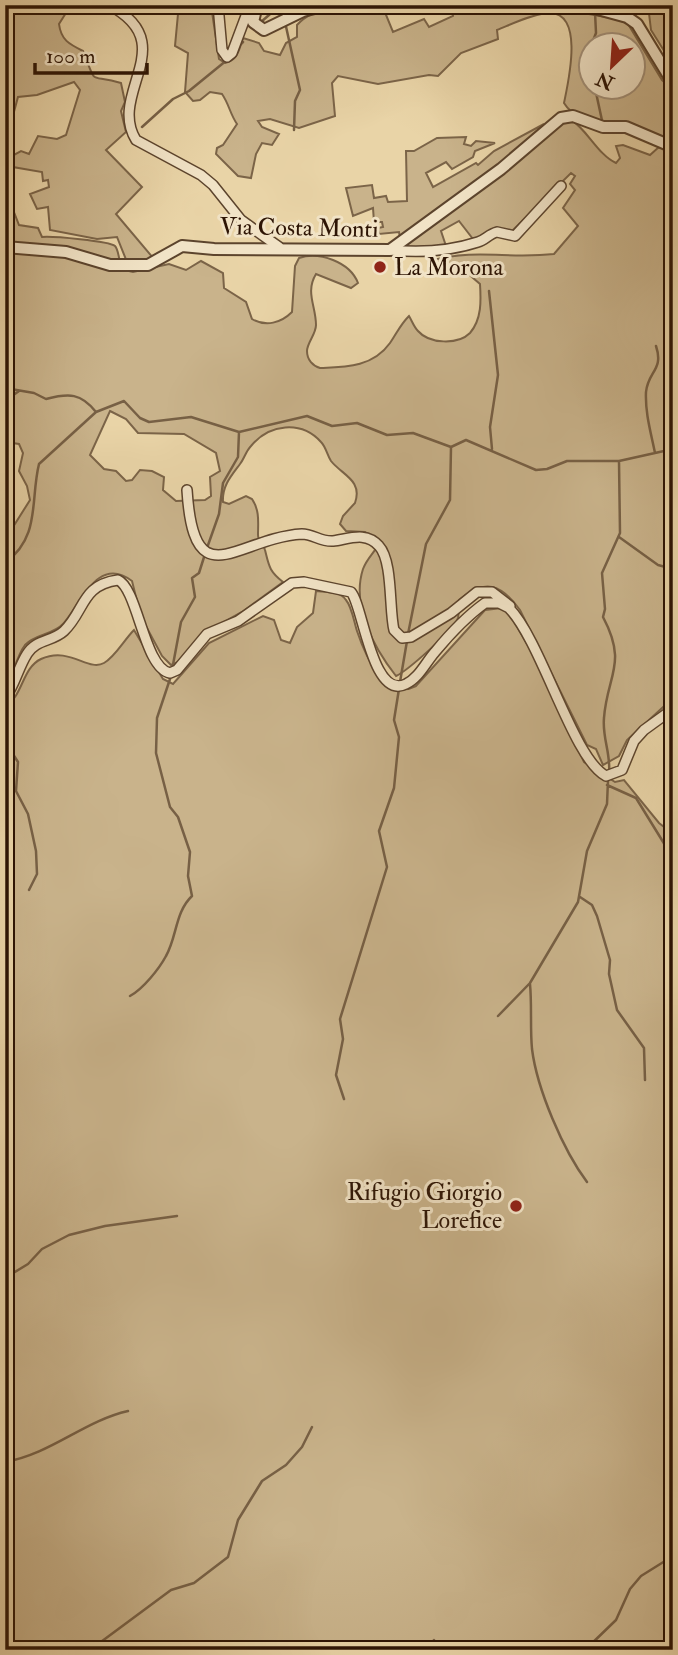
<svg xmlns="http://www.w3.org/2000/svg" width="678" height="1655" viewBox="0 0 678 1655" font-family="'IM FELL Double Pica',serif">
  <style>
    .green { fill: #c9b38b; stroke: #7b6448; stroke-width: 2; fill-rule: evenodd }
    .lines { fill: none; stroke-linecap: round; stroke-linejoin: round }
    .stream { stroke: #776045; stroke-width: 2.5 }
    .minor-casing { stroke: #5c442d; stroke-width: 12 }
    .tertiary-casing { stroke: #5c442d; stroke-width: 14 }
    .minor { stroke: #f1e3c6; stroke-width: 9 }
    .tertiary { stroke: #f1e3c6; stroke-width: 10 }
    .poi-dot { fill: #8f2418; stroke: #f1e3c6; stroke-width: 2.5 }
    .labels { text-anchor: middle; dominant-baseline: central; stroke-width: 6; stroke-linejoin: round; paint-order: stroke }
    .street-label { font-size: 24px; fill: #2d1404; stroke: #f1e3c6 }
    .poi-label { font-size: 24px; fill: #2d1404; stroke: #f1e3c6; text-anchor: start }
  </style>
  <rect width="100%" height="100%" fill="#e9d4a7"/>
  <filter id="stains"><feTurbulence type="fractalNoise" baseFrequency=".00286" numOctaves="4"/><feColorMatrix values="0 0 0 0 .2 0 0 0 0 .09 0 0 0 0 .02 0 0 0 .5 -.17"/></filter>
  <radialGradient id="worn" r=".72"><stop offset=".6" stop-color="#630" stop-opacity="0"/><stop offset="1" stop-color="#630" stop-opacity=".3"/></radialGradient>
  <path class="green" d="M6 5H71L59 24C61 40 69 44 83 51 98 88 87 73 121 83L125 102 121 111 126 132 106 150 142 187 116 214 154 259 127 262 117 237 97 239 50 230 48 207 37 209 30 194 49 187 48 180 43 181 42 172 13 167 10 157 21 151 29 154 38 136 57 139 66 135 80 90 74 82 37 95 18 97 5 145V52L9 51Z
    M197 5H211L219 59 225 63C238 60 239 50 243 38L259 43 264 51 280 55 286 43 297 37V25C317 3 355 5 382 5L393 32 424 19 429 27 453 16 452 5H568L589 14 617 19 628 24 662 80 673 90V143C655 137 638 129 620 124 601 119 576 123 564 103 568 83 585 12 549 13 532 14 512 24 497 30L498 39 461 53 438 76 429 75 378 84 338 76 332 83 335 116 299 128 270 119 258 121 262 127 279 134 272 145 262 143 256 154 251 178 238 176 216 154 217 148 223 145 237 124C230 114 229 104 222 94L210 92 200 100 193 101 185 92 188 53 175 46 178 14H197ZM590 46H632V88H590Z
    M648 5H673V65L651 30Z
    M571 120C586 128 598 155 616 163L620 158 616 146 623 145 650 155 660 146 673 150V192L668 194C675 208 667 218 673 232V698L627 740 619 756 603 765 596 749 587 745 520 610C501 584 485 578 459 600 459 606 459 613 458 618 454 630 407 671 396 676 374 648 351 606 363 569 367 558 375 552 380 542L365 532 346 531 340 524 343 516 355 503C363 480 342 475 331 461 327 455 326 447 321 442 301 420 269 424 251 446 246 451 244 459 240 464 231 476 222 486 223 502L229 504 246 496 252 499C260 511 258 523 258 535 258 542 264 544 265 550 269 566 269 571 283 582L242 612 204 633 178 662 171 665 162 656 141 617 132 581C97 554 80 606 63 624 53 635 35 634 25 645 15 658 14 676 5 690V528L13 527 30 500 27 486 19 471 23 453 19 444 5 442V250L49 252 133 272 169 264 186 270 201 261 223 273 224 288 246 302 252 319C266 327 281 323 292 312L295 266 299 258C319 251 350 262 358 283L351 288 316 274C305 292 316 306 316 325 316 334 307 343 307 351 307 360 313 366 320 368 346 367 373 367 390 343 397 333 400 325 409 316 412 321 414 327 418 331 429 344 458 345 470 333 482 319 481 300 480 284L466 272 433 260C476 249 509 259 554 254L578 226 563 208 575 190 570 184 575 176 571 173 510 233 473 239 459 221 441 231 446 246 400 249 557 122ZM110 411 126 419 138 433 184 434 216 453 220 471 210 477 211 496 205 500 176 501 163 490 164 477 152 471 140 470 132 480 126 481 116 471 104 469 90 455Z
    M544 124 502 164 400 238 399 232 379 234 378 228 383 227 382 222H374L373 208 353 216 346 188 372 185 374 198 386 196 388 202 407 201 406 151H414L437 138 466 137 464 144 471 146 476 141 495 143 475 151 473 157 452 169 446 162 426 173 433 187 476 163 478 165 494 151Z
    M5 205 12 207 19 225 38 228 42 237C52 236 109 241 115 246 118 249 119 258 120 263L5 243Z
    M316 591C326 592 340 591 346 600 352 607 354 622 357 631 365 655 385 702 416 686L485 610 502 608 511 616 545 675 584 762 615 782 624 780 659 823 673 834V1650H5V707C23 696 22 668 41 659 70 646 88 672 104 663 115 657 124 640 134 630L163 679 173 684 209 643 263 616 274 620 281 640 290 643 297 627 313 613Z"/>
  <g class="lines">
    <path class="stream" d="M278 6 283 16
      M261 22 277 8
      M285 22 300 90 295 101 294 130
      M590 46V68
      M591 46 596 33 595 12
      M238 47 243 42
      M595 88 603 125
      M142 127 173 99 189 91 227 60
      M489 291 498 375 490 427 492 449
      M5 388 34 393 46 399C69 393 81 393 96 412
      M5 401 19 391
      M655 453C651 433 645 413 646 392 648 371 664 370 656 346
      M619 537 658 565 673 569
      M207 548 219 514 223 483 238 457 239 432
      M5 563C41 537 30 500 39 464L96 412 124 401 140 418 149 422 191 417 239 432 307 416 332 426 357 423 387 435 413 433 451 447 466 440 536 470 547 469 567 461H619L673 449
      M408 634 426 544 450 500 451 447
      M172 670 181 622 195 597 192 578 199 573 205 554
      M400 682 407 641
      M5 733 9 748 18 762 16 791 28 814 36 851 37 874 29 890
      M609 773C611 754 602 737 604 718 607 675 628 664 603 617L605 609 602 573 620 533 619 461
      M607 785 636 798 673 858
      M580 897 592 905 597 916 610 960 609 974 617 1010 644 1048 645 1080
      M530 984C532 1005 530 1028 532 1049 537 1089 563 1150 587 1182
      M130 996C143 989 159 969 166 956 177 937 175 912 192 896L188 876 190 852 178 817 170 807 156 753 157 718 171 676
      M498 1016 530 983 578 902 587 851 607 804 608 780
      M344 1099 336 1075 343 1039 340 1019 387 867 379 831 394 788 399 737 394 720 399 689
      M5 1278 28 1264 42 1249 69 1235 105 1226 177 1216
      M5 1462C51 1454 84 1421 128 1411
      M90 1650 171 1590 194 1583 228 1557 238 1520 262 1481 286 1465 302 1447 312 1427
      M427 1650 434 1640
      M585 1650 616 1620 630 1589 641 1576 673 1556"/>
    <g class="minor-casing">
      <path id="minor" d="M109 5C183 44 107 93 136 140L201 175 213 185 241 220 279 247
        M218 5 222 50 227 57 232 53 250 5
        M390 250C419 253 450 251 478 242 485 240 489 234 497 232L515 236 561 186
        M187 490C194 600 236 538 302 534 313 534 321 542 333 541 349 539 366 531 379 546 393 561 389 610 394 630L402 638 411 637 451 613 477 592H492L510 606
        M5 698C15 685 18 668 27 654 36 639 52 642 64 631 85 611 81 585 118 580 138 589 144 668 170 673L177 670 207 634 238 621 292 583 304 582 351 592C363 605 372 701 406 684 419 678 426 662 435 652 449 635 467 616 485 603H499L509 608C542 642 573 759 606 776L622 770 634 741 644 730 673 709"/>
    </g>
    <g class="tertiary-casing">
      <path id="tertiary" d="M257 5 253 22 264 30 303 11 326 5
        M583 5 627 17 637 24 673 83
        M5 247 66 252 110 265H148L182 246 214 249 390 250 501 169 561 118 573 116 603 127H626L673 147"/>
    </g>
    <use href="#minor" class="minor"/>
    <use href="#tertiary" class="tertiary"/>
  </g>
  <g class="poi-dot">
    <circle cx="380" cy="267" r="7"/>
    <circle cx="516" cy="1206" r="7"/>
  </g>
  <g class="labels">
    <g class="street-label">
      <text transform="translate(299 228) rotate(1)">Via Costa Monti</text>
    </g>
    <g class="poi-label">
      <text x="394" y="267">La Morona</text>
      <text x="502" y="1192" text-anchor="end">Rifugio Giorgio<tspan x="502" dy="28">Lorefice</tspan></text>
    </g>
  </g>
  <rect width="678" height="1655" fill="none" stroke="#e9d4a7" stroke-width="28"/>
  <rect x="7" y="7" width="664" height="1641" fill="none" stroke="#2d1404" stroke-width="3.5"/>
  <rect x="14" y="14" width="650" height="1627" fill="none" stroke="#2d1404" stroke-width="2"/>
  <g transform="translate(612 66) rotate(205)"><circle r="33" fill="#f1e3c6" stroke="#a39078" stroke-width="2"/>
  <path d="M0-5L12 26L0 18L-12 26Z" fill="#8f2418"/>
  <text y="-10" font-size="19" font-weight="bold" text-anchor="middle" fill="#2d1404">N</text>
  </g>
  <path d="M35 63v10h112v-10" fill="none" stroke="#2d1404" stroke-width="3.5"/>
  <text x="46" y="63" font-size="21" fill="#2d1404" stroke="#f1e3c6" stroke-width="5" paint-order="stroke">100 m</text>
  <rect width="100%" height="100%" filter="url(#stains)"/>
  <rect width="100%" height="100%" fill="url(#worn)"/>
</svg>
